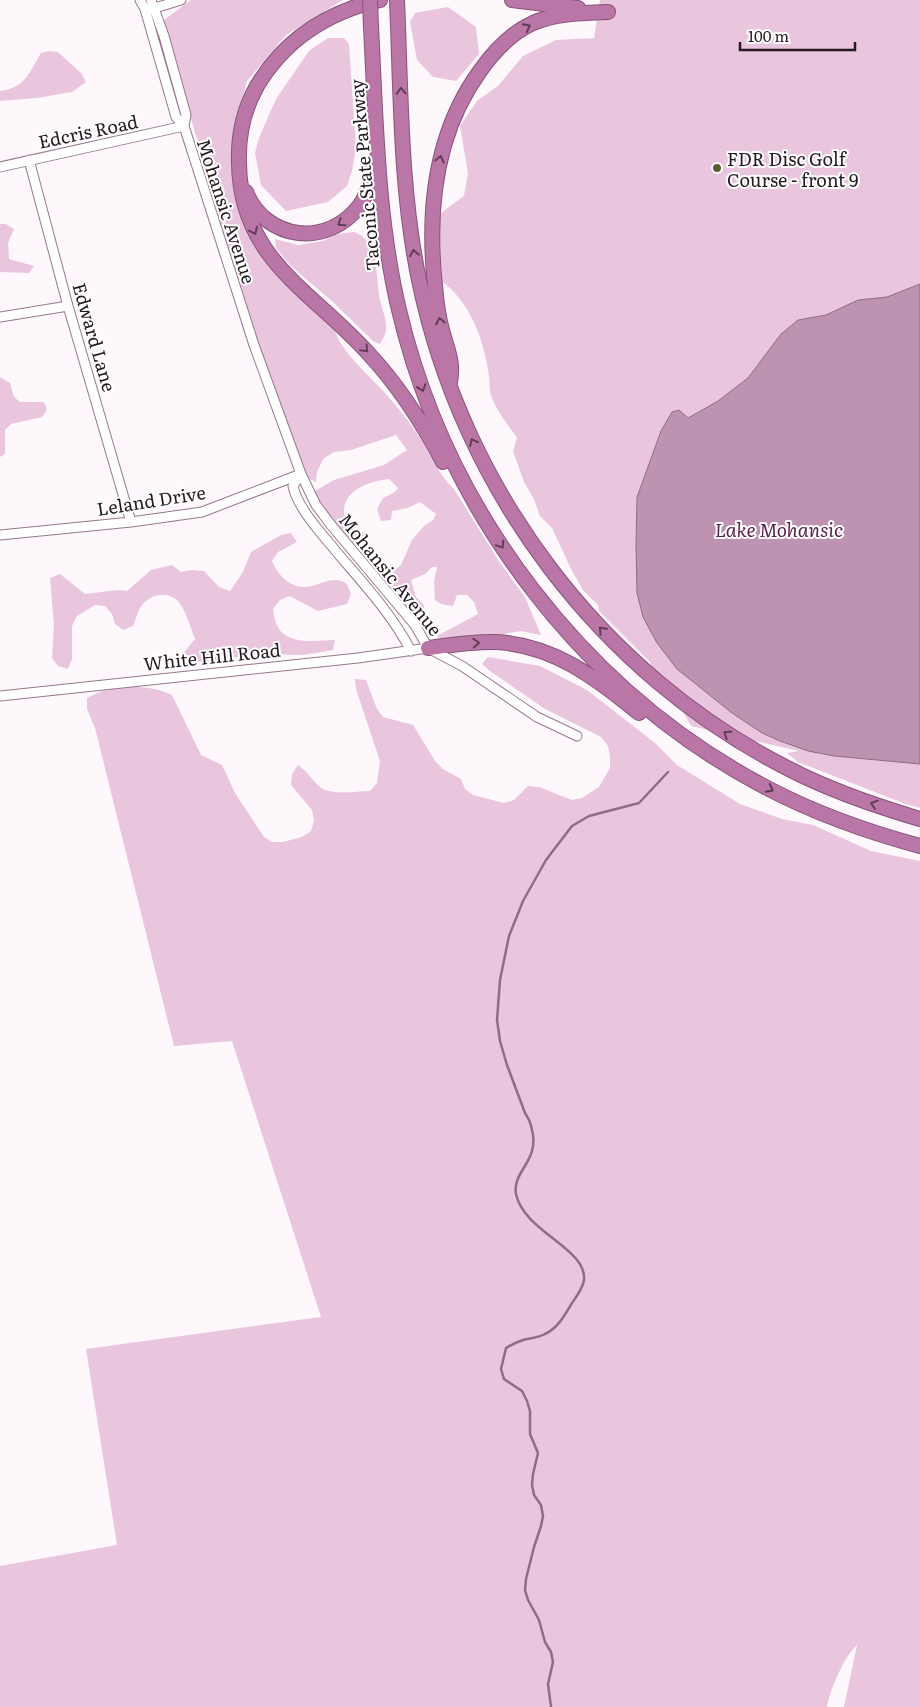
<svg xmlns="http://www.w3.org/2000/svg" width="920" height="1707" viewBox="0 0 920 1707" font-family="Literata,serif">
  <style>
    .green { fill: #eac5de }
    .water { fill: #be92b1; stroke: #906d86 }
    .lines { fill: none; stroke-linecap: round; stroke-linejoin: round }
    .stream { stroke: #906d86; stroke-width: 2.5 }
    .minor-casing { stroke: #96788c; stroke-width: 11 }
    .highway-casing { stroke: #865579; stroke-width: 16 }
    .minor { stroke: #fff; stroke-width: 9 }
    .highway { stroke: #bb76a8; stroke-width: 14 }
    .highway-bridge-casing { stroke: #865579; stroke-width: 16; stroke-linecap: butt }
    .highway-bridge { stroke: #bb76a8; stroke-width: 14 }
    .oneway { stroke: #603e57 }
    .poi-dot { fill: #605e2b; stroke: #fff; stroke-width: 2 }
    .labels { text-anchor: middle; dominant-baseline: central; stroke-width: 4; stroke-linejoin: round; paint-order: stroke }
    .street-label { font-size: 18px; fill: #241821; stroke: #fff }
    .poi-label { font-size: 18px; fill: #241821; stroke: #fff; text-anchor: start }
    .water-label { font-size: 19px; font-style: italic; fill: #59224c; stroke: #fff }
  </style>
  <rect width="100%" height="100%" fill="#fef7fc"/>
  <path class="green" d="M191 0H343L286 35 247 81 235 127 246 223 334 324C334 346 370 376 385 393 396 405 407 419 416 432 429 450 437 474 454 489L500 563 525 597 541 635 521 631 445 644 437 636 478 614 474 602 467 595H457L453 606 441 604 435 600 434 581 437 567H432L425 574 411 580 416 597 424 605V617L416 620 385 578 401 565 412 540 424 526 433 520 436 514 420 502 408 508 392 511 391 520 381 521 377 509 383 498 395 492 398 488 389 479C371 481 345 489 344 510 343 516 347 524 348 530L366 533 375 559 371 566 360 557 321 509 315 491 334 480 384 465 407 450 396 435 351 450 334 452 323 459 317 472 316 482 307 478 279 411 231 263 164 20Z
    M600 0H920V808L903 803 798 762 787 753 799 751 691 726 671 690 653 676 650 662 599 611 598 605 583 590 572 571 552 528 540 516 534 499 524 482 513 451 517 438C509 426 495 409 491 395 489 390 490 382 489 376 484 341 472 305 443 282L437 216 464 196 468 173 460 126 477 101 498 86 523 56 556 40 594 38Z
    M448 7 476 27 479 54 456 81 433 77 417 60 410 22 415 13Z
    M328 38H344L349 44 356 148 352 171 347 186 328 202 286 211 261 185 255 153 259 138 276 99 309 51Z
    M49 51 58 52 82 74 86 82 72 92 37 98 0 101V91C25 88 29 73 41 53Z
    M0 224H6L14 229 8 243 9 259 34 266 29 273 0 272Z
    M354 232C380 241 375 277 380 300 382 308 387 321 386 330 386 334 382 340 380 344L373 341 334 303 291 266 276 248 275 239 298 245 323 241 338 234Z
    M0 377 10 383 14 397 20 402H44L47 410 42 417 11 424 5 430V454L0 457Z
    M291 533 297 542 278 552 272 561C277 574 289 587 304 587 315 587 325 580 336 580 340 580 344 582 347 584L351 594 347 604 318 611 290 596 280 600 273 609C276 647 306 641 335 640L333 650 303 655 261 654 190 663 181 656 195 639C190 627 186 609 177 600 166 591 151 594 142 605 138 610 136 619 133 626L123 630 115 624 112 614 105 606 95 605 77 616 72 626V659L68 669 58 666 52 658 54 625 50 578 60 574 85 594 117 590 127 591 151 570 172 565 181 572 192 570 204 571 219 587 230 591 243 572 251 552 281 535Z
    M488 657 540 666 587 690 655 743 677 765 740 804 782 819 813 825 871 851 920 861V1707H844L857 1645C844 1657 830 1689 827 1707H0V1566L117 1545 86 1349 321 1317 232 1041 174 1046 95 728 87 709V698C92 696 97 693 102 691 121 685 154 685 172 695L201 755 222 765 235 793 264 837 272 842H283L302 837 311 831 314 821 312 810 291 785 292 774 298 765C307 771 312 780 320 787 332 796 355 791 370 791L377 783 380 761 356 689 355 679 366 680 377 709 383 717 413 725 435 761 443 769 461 779 465 789 473 795 504 803 514 800 528 786 539 787 572 800 582 798 599 787 610 768V757L608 746 601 737 545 709 490 671 482 664Z"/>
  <path class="water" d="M920 284V764L834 756 808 751 780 741 762 733 732 713 677 669 657 643 643 617 637 593 636 547 637 497 661 431 672 412 679 410 688 418 718 401 748 378 781 334 798 320 826 315 858 300 887 297Z"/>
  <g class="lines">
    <path class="stream" d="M551 1707 548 1684 553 1662 551 1652 545 1642 539 1620 528 1600 525 1590 526 1579 534 1547 541 1526 543 1516 541 1505 534 1495 532 1485 533 1474 538 1453 530 1434V1411L527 1401 522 1391 504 1379 501 1369 506 1348C511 1345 517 1342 523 1340 530 1338 538 1338 545 1334 558 1328 565 1315 572 1303 577 1296 583 1288 584 1280 587 1248 524 1232 516 1194 512 1171 540 1161 532 1130 531 1123 529 1119 525 1113L507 1065 500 1041 497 1020 500 980 509 936 523 901 546 860 572 826 589 816 639 803 668 772"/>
    <g class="minor-casing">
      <path id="minor" d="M140 0 145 9 176 117 184 126 254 345 301 474 316 505 331 525 415 625 428 648 462 666 537 717 577 736
        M155 8 181 0
        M29 160 68 306 131 522
        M0 167 184 126 186 115 164 36 151 0
        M0 317 68 306
        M301 474 293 486C298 510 325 537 340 556 365 585 393 616 411 651
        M0 535 131 522 202 512 301 474
        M0 696 358 658 428 648"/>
    </g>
    <g class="highway-casing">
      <path id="highway" d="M380 0C328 12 285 39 257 86 244 109 238 136 239 163 240 259 311 290 368 353 399 386 422 422 443 462
        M397 0C401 93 400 189 419 280 462 489 600 674 791 770 832 791 876 806 920 819
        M512 0 578 8
        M371 27C376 121 377 218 399 310 447 513 584 693 769 789 817 814 868 832 920 846
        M246 192C266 241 328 248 360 205 369 193 369 180 374 165
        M450 382C454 362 447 349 442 330 438 315 436 300 435 285 427 211 435 133 480 71 494 51 511 33 533 23 557 13 583 13 608 12
        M428 648C451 645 474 641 497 642 556 646 595 678 639 713"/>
    </g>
    <use href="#minor" class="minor"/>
    <use href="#highway" class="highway"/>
    <g class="highway-bridge-casing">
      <path id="highway-bridge" d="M370 0 371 27"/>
    </g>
    <use href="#highway-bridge" class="highway-bridge"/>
  </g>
  <defs><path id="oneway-chevron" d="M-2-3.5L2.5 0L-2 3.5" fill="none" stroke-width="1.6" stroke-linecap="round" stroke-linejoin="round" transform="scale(1.25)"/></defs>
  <g class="oneway">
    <use href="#oneway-chevron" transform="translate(527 27) rotate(-28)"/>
    <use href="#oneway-chevron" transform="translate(401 91) rotate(-93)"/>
    <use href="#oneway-chevron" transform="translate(440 159) rotate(-77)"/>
    <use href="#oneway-chevron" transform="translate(341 223) rotate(146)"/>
    <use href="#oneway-chevron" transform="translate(254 231) rotate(65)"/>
    <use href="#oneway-chevron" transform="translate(414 253) rotate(-99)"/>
    <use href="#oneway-chevron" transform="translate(440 321) rotate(-101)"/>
    <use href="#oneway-chevron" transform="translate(365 349) rotate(47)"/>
    <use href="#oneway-chevron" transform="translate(422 388) rotate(71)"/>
    <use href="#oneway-chevron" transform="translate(473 442) rotate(-116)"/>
    <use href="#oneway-chevron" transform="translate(501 545) rotate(57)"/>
    <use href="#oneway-chevron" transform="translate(602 630) rotate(-134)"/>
    <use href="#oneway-chevron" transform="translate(476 643) rotate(-3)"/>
    <use href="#oneway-chevron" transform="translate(727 734) rotate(-148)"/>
    <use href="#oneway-chevron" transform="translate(770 789) rotate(27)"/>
    <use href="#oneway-chevron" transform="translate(874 804) rotate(-161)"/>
  </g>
  <circle class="poi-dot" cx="717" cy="168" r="5"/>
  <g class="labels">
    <g class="street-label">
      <text transform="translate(88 131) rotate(-12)">Edcris Road</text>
      <text transform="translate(364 175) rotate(-95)">Taconic State Parkway</text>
      <text transform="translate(227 211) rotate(72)">Mohansic Avenue</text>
      <text transform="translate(95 337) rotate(74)">Edward Lane</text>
      <text transform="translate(151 500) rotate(-9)">Leland Drive</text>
      <text transform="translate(391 574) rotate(51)">Mohansic Avenue</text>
      <text transform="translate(212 656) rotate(-6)">White Hill Road</text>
    </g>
    <g class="poi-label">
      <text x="727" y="158">FDR Disc Golf<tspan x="727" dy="21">Course - front 9</tspan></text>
    </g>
    <g class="water-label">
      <text x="779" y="529">Lake Mohansic</text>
    </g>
  </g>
  <path d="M740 42v8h115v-8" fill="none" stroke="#241821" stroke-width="2.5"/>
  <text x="748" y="42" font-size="15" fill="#241821" stroke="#ffffff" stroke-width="4" paint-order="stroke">100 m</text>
</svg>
